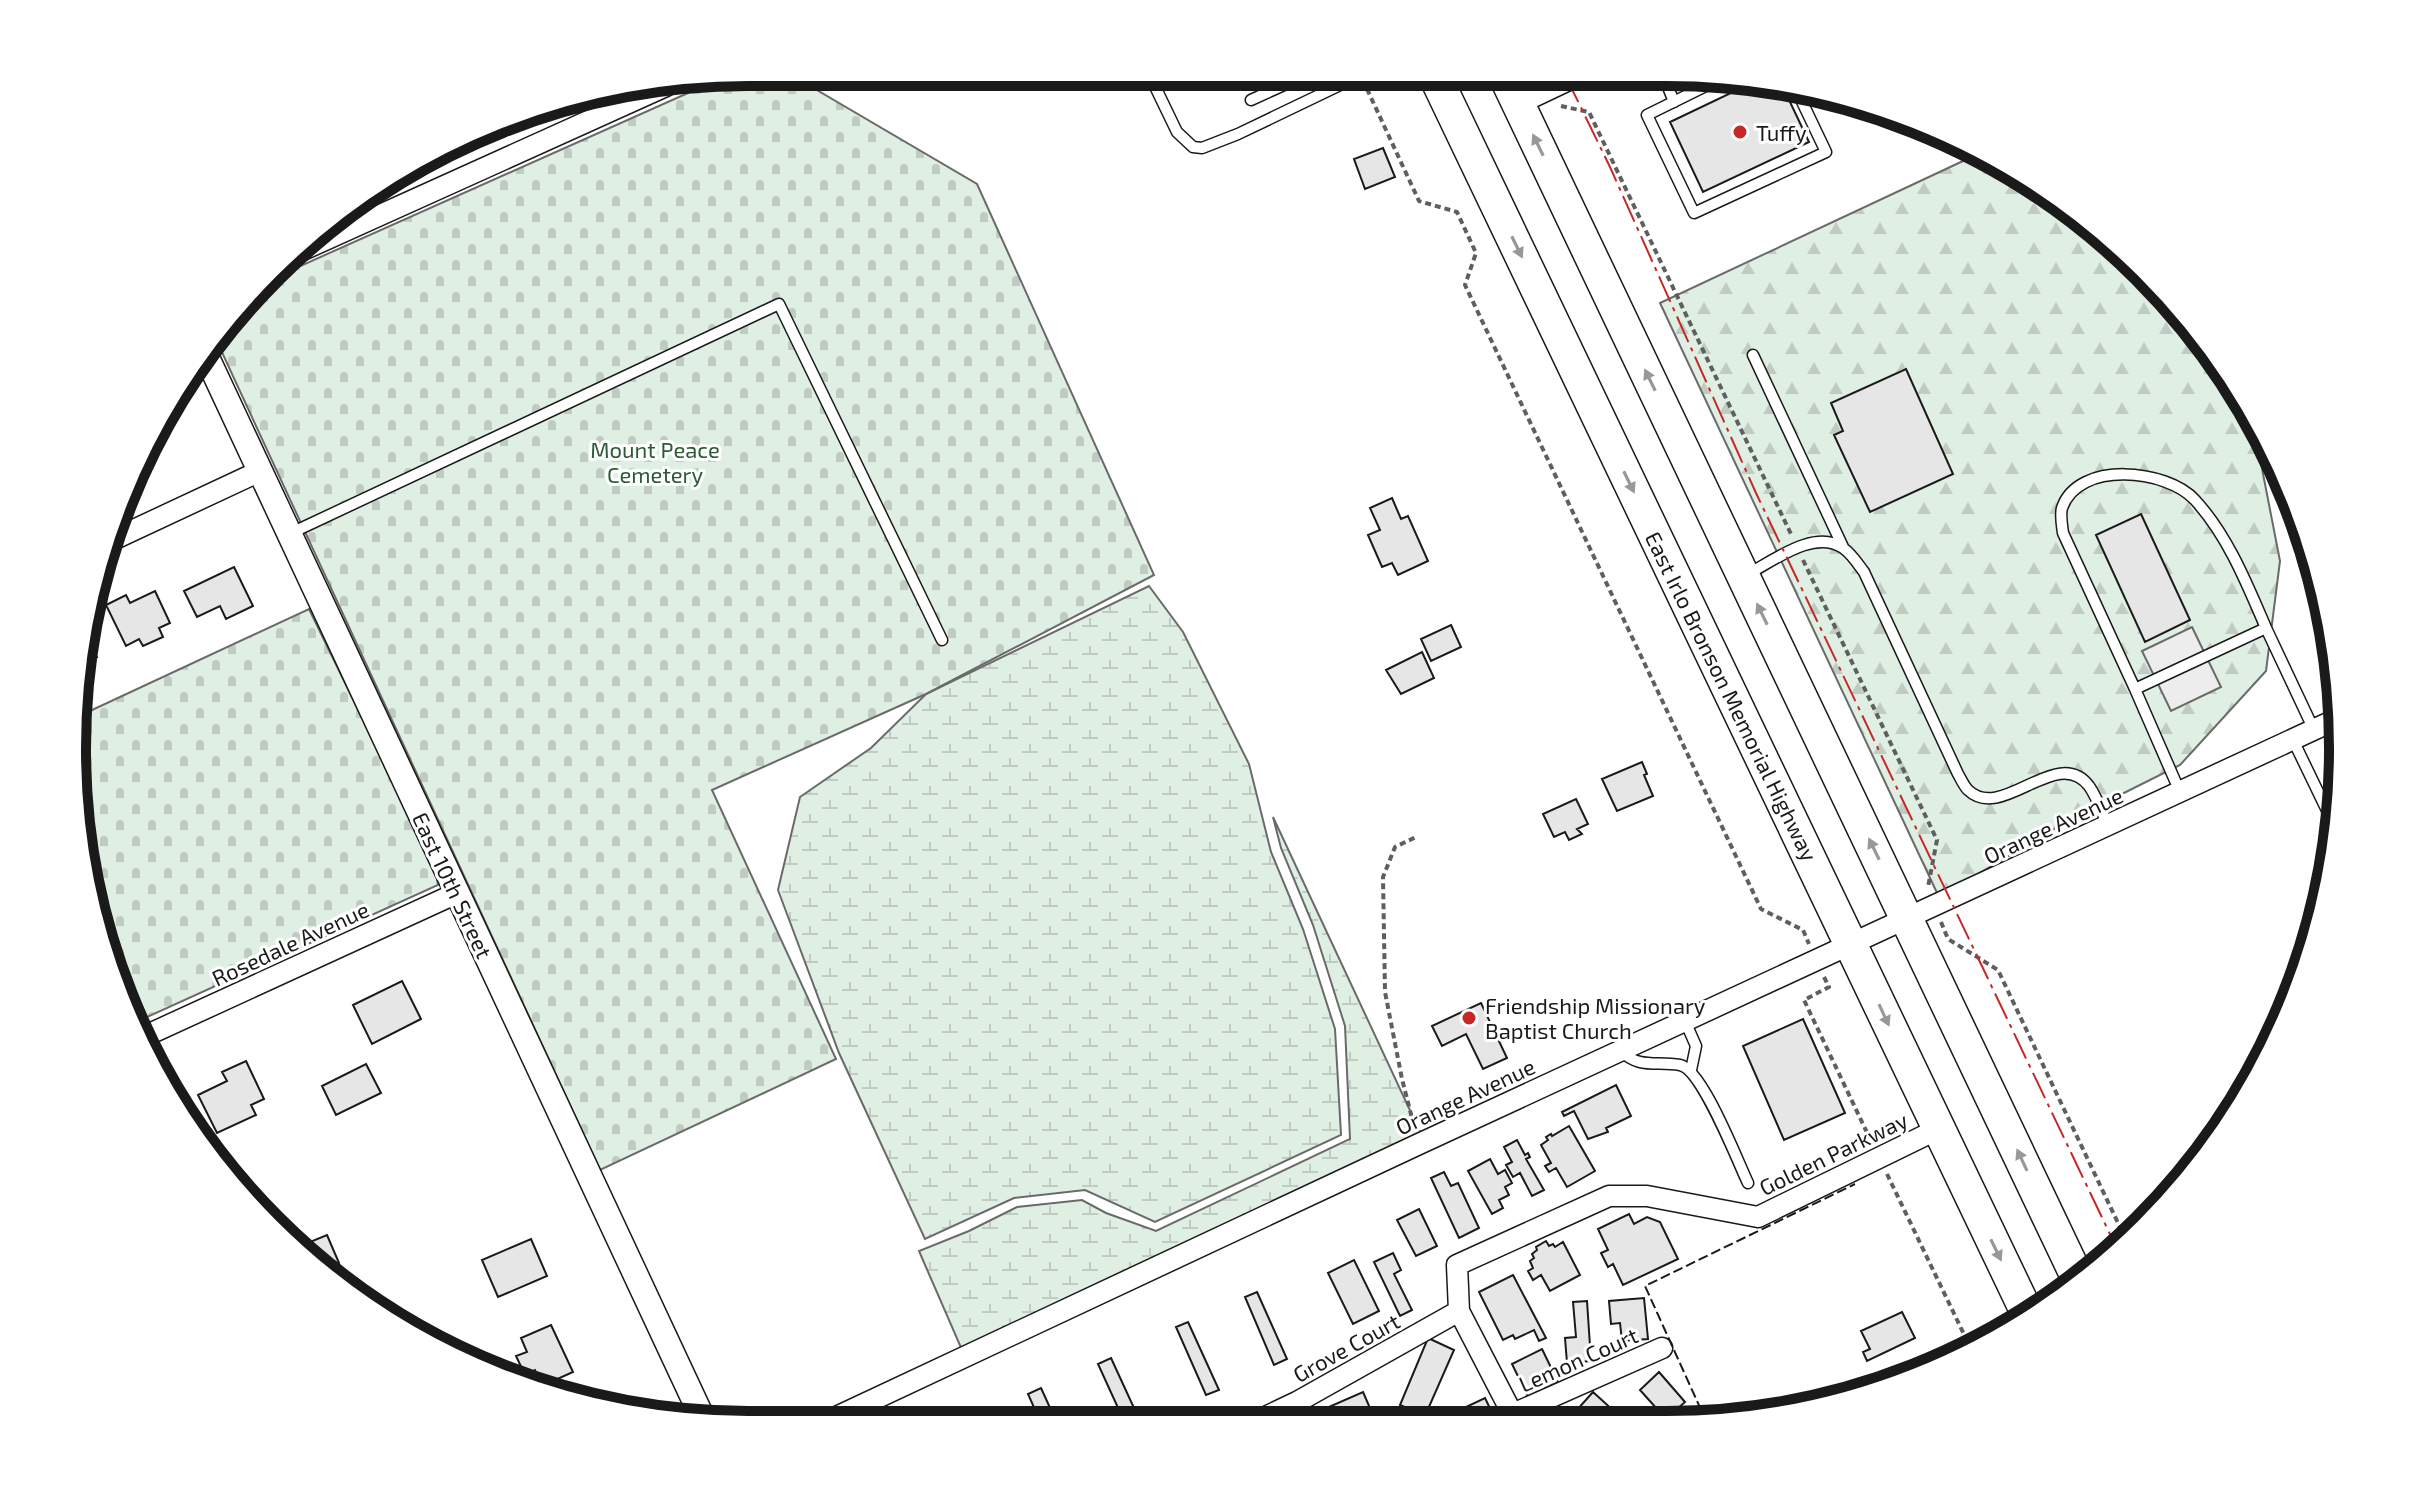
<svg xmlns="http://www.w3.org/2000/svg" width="2415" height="1497" viewBox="0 0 2415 1497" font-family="'Exo 2',sans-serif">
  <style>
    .forest { fill: url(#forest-firs); stroke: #6a6a6a; stroke-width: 2 }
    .wetland { fill: url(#wetland-marsh); stroke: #6a6a6a; stroke-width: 2 }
    .cemetery { fill: url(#cemetery-stones); stroke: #6a6a6a; stroke-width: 2 }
    .parking { fill: #ededed; stroke: #6a6a6a; stroke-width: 2 }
    .building { fill: #e6e6e6; stroke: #1a1a1a; stroke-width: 2 }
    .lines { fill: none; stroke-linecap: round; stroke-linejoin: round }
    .service-casing { stroke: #1a1a1a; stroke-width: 13 }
    .minor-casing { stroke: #1a1a1a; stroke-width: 23 }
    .tertiary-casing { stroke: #1a1a1a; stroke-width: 27 }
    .trunk-casing { stroke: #1a1a1a; stroke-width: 35 }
    .path { stroke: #5f5f5f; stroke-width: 4; stroke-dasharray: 6 4; stroke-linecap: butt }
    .service { stroke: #fff; stroke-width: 10 }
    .minor { stroke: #fff; stroke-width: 20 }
    .tertiary { stroke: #fff; stroke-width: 24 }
    .trunk { stroke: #fff; stroke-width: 32 }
    .fence { stroke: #1a1a1a; stroke-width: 2; stroke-dasharray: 10 4; stroke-linecap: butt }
    .power { stroke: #c62828; stroke-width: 2; stroke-dasharray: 28 6 4 6; stroke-linecap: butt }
    .oneway { fill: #989898 }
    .poi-dot { fill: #c62828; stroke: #fff; stroke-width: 3 }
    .labels { text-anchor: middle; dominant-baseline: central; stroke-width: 6; stroke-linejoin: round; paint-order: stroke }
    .poi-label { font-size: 22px; fill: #1a1a1a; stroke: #fff; text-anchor: start }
    .park-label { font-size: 22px; fill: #2b5a34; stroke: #fff }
    .street-label { font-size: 22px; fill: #1a1a1a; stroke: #fff }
    .rim { fill: none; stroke: #1a1a1a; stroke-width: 10 }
  </style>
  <defs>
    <pattern id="forest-firs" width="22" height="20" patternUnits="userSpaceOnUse" patternTransform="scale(2)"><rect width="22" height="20" fill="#e0efe3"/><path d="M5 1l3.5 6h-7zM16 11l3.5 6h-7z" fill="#c0ccc2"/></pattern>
    <pattern id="wetland-marsh" width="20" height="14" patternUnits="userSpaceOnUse" patternTransform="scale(2)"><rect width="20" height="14" fill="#e0efe3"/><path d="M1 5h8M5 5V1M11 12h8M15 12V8" fill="none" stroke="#c0ccc2"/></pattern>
    <pattern id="cemetery-stones" width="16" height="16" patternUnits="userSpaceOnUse" patternTransform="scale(2)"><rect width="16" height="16" fill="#e0efe3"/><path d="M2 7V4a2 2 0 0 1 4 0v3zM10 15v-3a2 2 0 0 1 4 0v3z" fill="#c0ccc2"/></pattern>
  </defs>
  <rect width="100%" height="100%" fill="#fff"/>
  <path class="forest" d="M1978 154 2078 212 2175 302 2250 407 2280 561 2266 671 2180 765 2068 821 1939 897 1660 303Z"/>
  <path class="wetland" d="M1149 586 1183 632 1249 764 1271 852 1303 929 1335 1029 1341 1135 1155 1222 1085 1190 1014 1198 925 1239 839 1053 778 890 800 797 871 748 926 694Z
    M1273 817 1422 1136 962 1350 919 1251 969 1231 1017 1207 1082 1200 1106 1213 1156 1231 1350 1139 1345 1026 1313 925 1281 848Z"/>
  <path class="cemetery" d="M749 72H786L977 184 1154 575 926 694 712 790 836 1059 600 1170 214 335 269 280 726 76Z
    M309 609 436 870 438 885 136 1022 108 966 72 748 77 717Z"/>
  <path class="parking" d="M2192 627 2221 687 2171 711 2142 651Z"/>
  <path class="building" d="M1760 79 1782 85 1809 142 1703 192 1670 122Z
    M1383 148 1395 177 1365 189 1354 159Z
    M1906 369 1953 474 1870 512 1834 435 1843 431 1831 403Z
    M1392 498 1401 519 1408 516 1428 561 1398 575 1392 563 1382 567 1368 535 1380 530 1370 508Z
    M2141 514 2190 620 2145 642 2096 535Z
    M234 567 253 606 226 619 220 606 197 617 184 591Z
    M155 591 170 623 159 628 163 637 143 646 139 639 126 646 106 605 126 595 130 603Z
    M1451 625 1461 647 1431 661 1421 639Z
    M90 641 97 657 86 663Z
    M1422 652 1434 678 1401 694 1386 670Z
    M1642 762 1647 774 1644 775 1653 796 1617 811 1602 779Z
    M1576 799 1588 824 1577 829 1582 834 1569 840 1565 832 1554 837 1543 814Z
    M402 981 421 1019 372 1044 353 1005Z
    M1481 1003 1507 1058 1483 1069 1466 1034 1442 1046 1432 1026Z
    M1803 1019 1845 1113 1784 1140 1743 1046Z
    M246 1061 264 1099 251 1105 256 1115 217 1133 198 1095 227 1081 222 1072Z
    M366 1064 381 1093 336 1115 322 1086Z
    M1616 1085 1631 1116 1606 1128 1608 1132 1588 1139 1574 1111 1564 1116 1562 1112Z
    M1569 1126 1595 1171 1567 1187 1556 1168 1549 1172 1545 1166 1551 1163 1541 1145 1548 1140 1546 1137 1551 1134 1552 1136Z
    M1517 1140 1525 1155 1528 1153 1530 1157 1526 1159 1544 1190 1532 1196 1520 1173 1513 1177 1506 1165 1512 1162 1504 1147Z
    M1490 1159 1498 1174 1505 1170 1512 1183 1505 1187 1509 1195 1499 1200 1503 1208 1492 1214 1468 1171Z
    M1444 1172 1451 1186 1458 1183 1479 1228 1459 1238 1431 1178Z
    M1419 1209 1437 1246 1416 1256 1397 1220Z
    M1629 1214 1634 1224 1647 1217 1660 1222 1678 1259 1623 1285 1613 1264 1608 1267 1601 1253 1608 1250 1598 1229Z
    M327 1235 339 1263 323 1270 300 1246Z
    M531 1239 547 1276 498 1297 482 1260Z
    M1546 1241 1549 1246 1553 1244 1555 1247 1563 1242 1580 1275 1550 1291 1541 1275 1533 1280 1528 1271 1533 1268 1530 1261 1534 1258 1532 1254 1537 1250 1536 1247Z
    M1393 1253 1401 1270 1394 1274 1412 1310 1400 1316 1374 1262Z
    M1354 1260 1379 1311 1353 1324 1328 1273Z
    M1513 1275 1546 1338 1539 1341 1534 1330 1515 1339 1513 1335 1503 1340 1479 1292Z
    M1257 1292 1287 1359 1274 1365 1245 1297Z
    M1644 1298 1648 1339 1622 1341 1620 1323 1611 1324 1609 1301Z
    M1587 1301 1591 1361 1567 1363 1565 1338 1576 1337 1573 1302Z
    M1902 1312 1915 1338 1867 1361 1863 1352 1870 1349 1861 1331Z
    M1188 1322 1219 1390 1206 1395 1176 1327Z
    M551 1325 573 1372 542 1386 535 1370 525 1375 516 1356 527 1352 521 1338Z
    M1428 1338 1454 1350 1425 1416 1400 1405Z
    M1542 1349 1558 1382 1528 1397 1512 1364Z
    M1111 1358 1140 1421H1124L1098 1364Z
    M1659 1372 1685 1402 1666 1419 1640 1390Z
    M1041 1388 1056 1421H1040L1028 1394Z
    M1363 1392 1376 1422H1319L1315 1413Z
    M1593 1392 1627 1423H1588L1576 1411Z
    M1485 1398 1497 1423 1434 1422Z
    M1562 1412 1567 1423H1541Z"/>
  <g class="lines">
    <g class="service-casing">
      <path id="service" d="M1149 74 1177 132 1193 147 1202 148 1238 134 1361 75
        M1664 77 1674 102
        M1722 78 1647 115 1694 213 1826 152 1796 89
        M1251 100 1306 75
        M1753 355 1843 547
        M289 534 779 304 942 640
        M1746 575C1772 562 1814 528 1843 548 1851 553 1858 564 1864 572L1958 774C1961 779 1964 786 1968 790 2002 823 2057 744 2089 786 2097 797 2102 813 2108 826
        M2135 689 2063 533C2062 525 2060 515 2062 508 2078 460 2167 469 2195 500 2228 536 2247 584 2266 628
        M2293 740 2336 829
        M2180 792 2135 689 2266 628 2314 730
        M1685 1021 1696 1046 1691 1070
        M1621 1051C1639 1069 1656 1061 1680 1065 1702 1069 1737 1160 1748 1183"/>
    </g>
    <g class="minor-casing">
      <path id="minor" d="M1518 104 1575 77
        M296 253 666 86
        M106 543 260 471
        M143 1037 457 893
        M1297 1402 1306 1422
        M1513 1414 1662 1348
        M830 1420 1419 1144 2339 718
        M1255 1422 1297 1402 1459 1311
        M1517 1423 1459 1311 1457 1265 1609 1196H1647L1758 1217 1938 1129"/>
    </g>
    <g class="tertiary-casing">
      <path id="tertiary" d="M204 351 703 1419"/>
    </g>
    <g class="trunk-casing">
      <path id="trunk" d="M1435 76 2029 1317
        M1505 76 2079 1281"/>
    </g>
    <path class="path" d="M1367 89 1419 201 1457 212 1476 253 1465 285 1761 909 1803 930 1809 944
      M1561 106 1589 112 1791 534
      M1803 560 1937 840 1928 887
      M1941 922 1948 939 1998 970 2127 1242
      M1824 977 1829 987 1804 1000 1871 1141
      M1414 1126 1402 1079 1385 992 1383 877 1395 847 1416 837
      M1887 1174 1971 1349"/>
    <use href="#service" class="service"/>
    <use href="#minor" class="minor"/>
    <use href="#tertiary" class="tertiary"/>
    <use href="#trunk" class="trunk"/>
    <path class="fence" d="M1707 1423 1645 1286 1855 1184"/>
    <path class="power" d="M1566 77 1610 167 1756 493 2118 1251"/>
  </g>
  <defs><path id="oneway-solid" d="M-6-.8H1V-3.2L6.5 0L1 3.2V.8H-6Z" transform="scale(2)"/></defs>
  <g class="oneway">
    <use href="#oneway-solid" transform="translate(1538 145) rotate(-116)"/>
    <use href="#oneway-solid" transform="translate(1517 247) rotate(64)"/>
    <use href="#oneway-solid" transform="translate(1650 380) rotate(-116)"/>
    <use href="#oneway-solid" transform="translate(1629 482) rotate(64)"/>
    <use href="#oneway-solid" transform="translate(1762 614) rotate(-116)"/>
    <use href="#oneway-solid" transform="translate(1874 849) rotate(-116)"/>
    <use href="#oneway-solid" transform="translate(1884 1015) rotate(65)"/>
    <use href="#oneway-solid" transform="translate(2022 1160) rotate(-115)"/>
    <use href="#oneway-solid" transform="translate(1996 1250) rotate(64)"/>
  </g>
  <g class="poi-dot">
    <circle cx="1740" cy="132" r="8"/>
    <circle cx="1469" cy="1018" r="8"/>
  </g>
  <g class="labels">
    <g class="poi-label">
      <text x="1756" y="132">Tuffy</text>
      <text x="1485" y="1005">Friendship Missionary<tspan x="1485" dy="25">Baptist Church</tspan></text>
    </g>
    <g class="park-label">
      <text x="655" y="449">Mount Peace<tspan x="655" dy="25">Cemetery</tspan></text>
    </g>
    <g class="street-label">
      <text transform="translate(1732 696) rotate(64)">East Irlo Bronson Memorial Highway</text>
      <text transform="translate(2053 825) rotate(-25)">Orange Avenue</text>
      <text transform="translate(453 885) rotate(65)">East 10th Street</text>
      <text transform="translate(290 943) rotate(-25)">Rosedale Avenue</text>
      <text transform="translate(1465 1096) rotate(-25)">Orange Avenue</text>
      <text transform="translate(1833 1153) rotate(-26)">Golden Parkway</text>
      <text transform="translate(1346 1347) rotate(-29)">Grove Court</text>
      <text transform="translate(1578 1359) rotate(-24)">Lemon Court</text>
    </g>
  </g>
  <path d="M0 0H2415V1497H0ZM748 86H1667A662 662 0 0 1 2329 748V749A662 662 0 0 1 1667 1411H748A662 662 0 0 1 86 749V748A662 662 0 0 1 748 86Z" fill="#fff" fill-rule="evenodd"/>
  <path class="rim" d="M748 86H1667A662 662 0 0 1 2329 748V749A662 662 0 0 1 1667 1411H748A662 662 0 0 1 86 749V748A662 662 0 0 1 748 86Z"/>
</svg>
